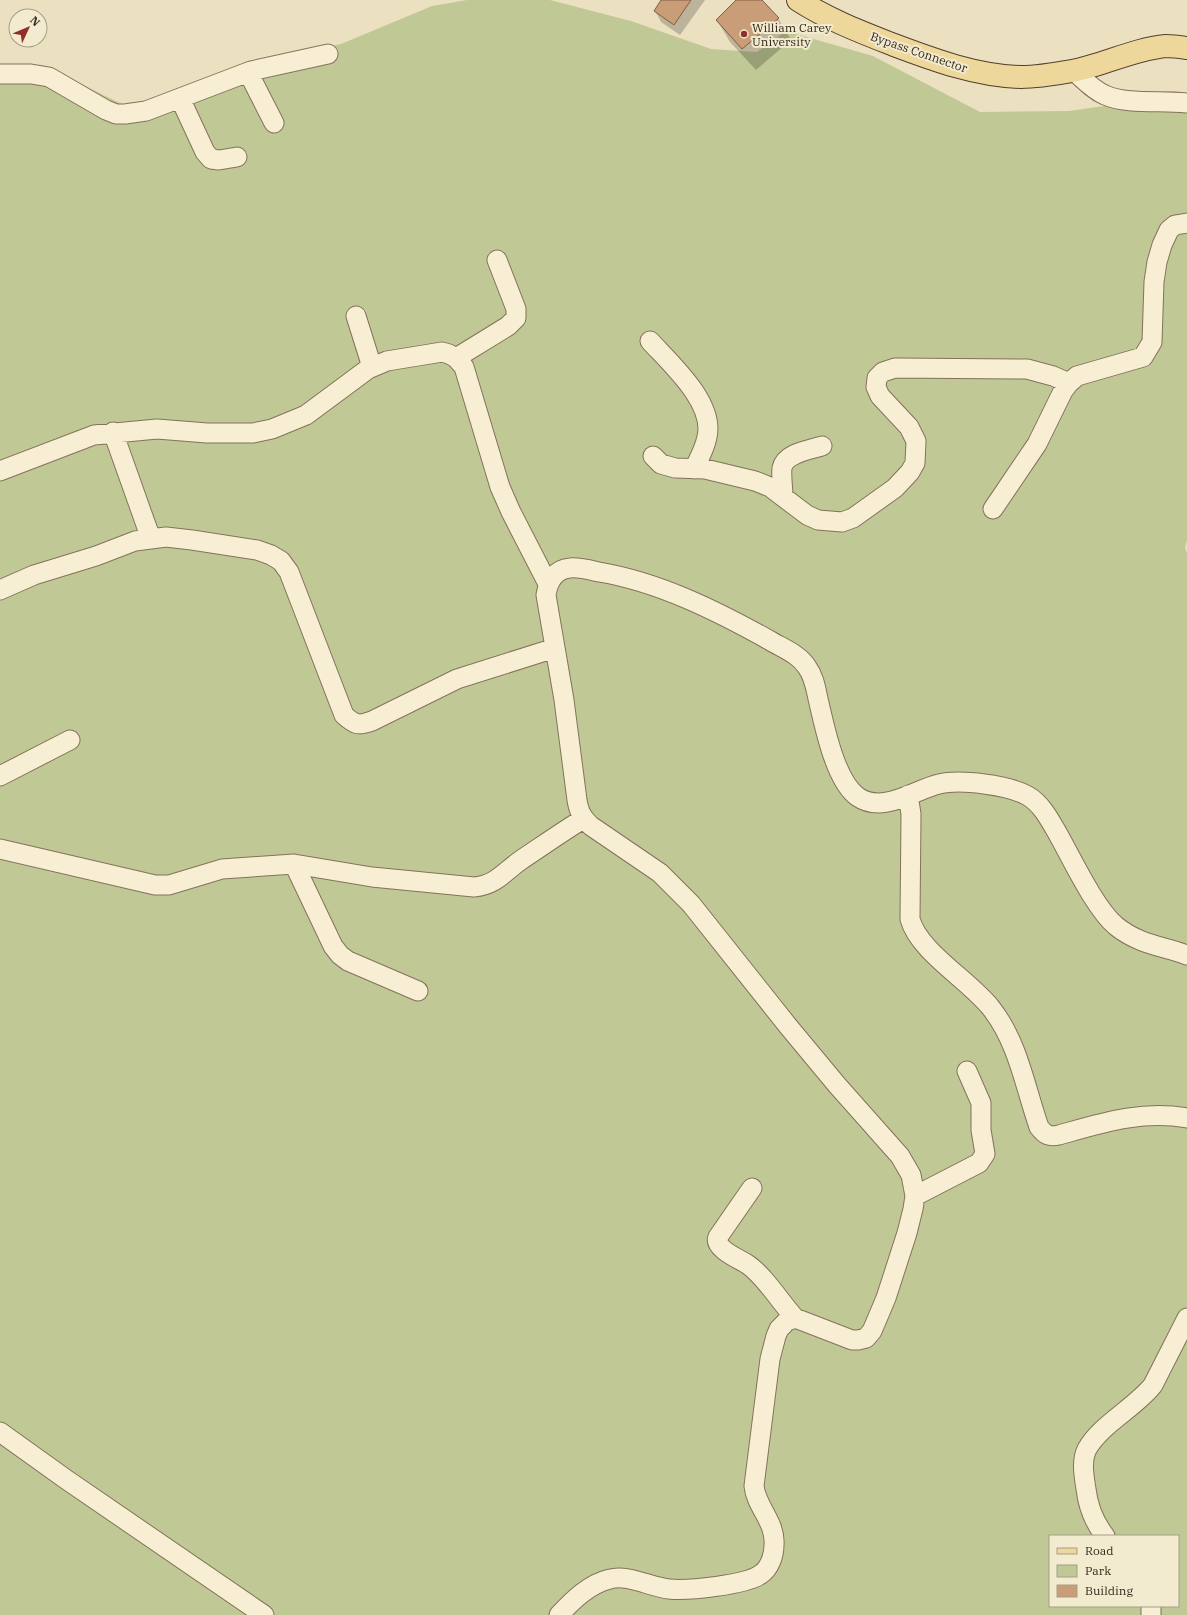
<svg xmlns="http://www.w3.org/2000/svg" width="1187" height="1615" viewBox="0 0 1187 1615" font-family="'IBM Plex Serif',serif">
  <style>
    .green { fill: #c0c996; fill-rule: evenodd }
    .shadow { fill: #0003 }
    .building { fill: #c89d78; stroke: #825d41 }
    .lines { fill: none; stroke-linecap: round; stroke-linejoin: round }
    .minor-casing { stroke: #84725a; stroke-width: 21 }
    .major-casing { stroke: #52402e; stroke-width: 24 }
    .minor { stroke: #f7eed4; stroke-width: 19 }
    .major { stroke: #edd79a; stroke-width: 22 }
    .poi-dot { fill: #90302d; stroke: #f3ebd0; stroke-width: 1.5 }
    .labels { text-anchor: middle; dominant-baseline: central; stroke-width: 4; stroke-linejoin: round; paint-order: stroke }
    .poi-label { font-size: 12px; fill: #34291d; stroke: #f3ebd0; text-anchor: start }
    .street-label { font-size: 12px; fill: #34291d; stroke: #f3ebd0 }
  </style>
  <rect width="100%" height="100%" fill="#ebe1c1"/>
  <path class="green" d="M467 0H550L631 21 711 49 757 52 786 31 873 56 980 112 1069 111 1187 94V540L1185 548 1187 553V1615H0V68H48L124 105 176 95 247 63 341 44 432 6ZM1050 1536H1178V1606H1050Z"/>
  <path class="shadow" d="M662 0H705L680 35 661 22 655 11Z
    M738 0H761L778 18 791 40 756 70 730 42 717 20Z"/>
  <path class="building" d="M661 0H691L674 25 654 11Z
    M736 0H762L779 18 742 49 716 20Z"/>
  <g class="lines">
    <g class="minor-casing">
      <path id="minor" d="M1073 70C1083 79 1093 90 1105 95 1127 105 1162 100 1187 103
        M248 72 274 123
        M0 74H31L49 77 106 110 116 114H125L146 111 251 71 328 54
        M180 98 205 152 211 159 219 160 237 157
        M356 316 372 367
        M650 341C671 364 715 403 707 437 705 448 699 459 694 469
        M456 358 508 326 516 318V309L497 260
        M113 432 151 539
        M653 456 661 464 675 468 705 469 755 481 770 487 807 515 818 520 842 522 853 518 895 488 910 472 915 463 916 441 909 427 880 396 876 387 877 378 883 372 895 368 1027 369 1053 376 1069 383
        M0 471 94 435 157 429 207 433H253L272 429 306 415 368 369 387 361 442 352 449 354 456 358 464 367 500 487 511 512 548 584
        M783 497C783 488 781 477 782 468 785 453 809 450 822 446
        M993 509 1037 444 1063 391 1069 383 1077 376 1143 357 1152 342 1154 282 1157 262 1162 245 1169 230 1175 225 1187 223
        M0 590 34 575 96 556 135 541 166 537 192 540 257 550 271 555 281 561 289 572 344 715C355 725 358 726 372 721L457 679 555 648
        M0 776 70 740
        M908 795 911 814 910 919C919 952 969 980 991 1008 1018 1042 1025 1087 1039 1127 1045 1135 1049 1137 1059 1135 1102 1123 1142 1110 1187 1118
        M0 849 155 885H169L222 869 294 864 372 877 474 887C496 885 504 872 521 860 542 846 562 832 583 819
        M294 864 333 946 340 955 348 961 418 991
        M752 1188 718 1237C713 1248 739 1259 747 1264 764 1275 781 1303 795 1318
        M915 1196 979 1163 985 1154 981 1130V1103L967 1071
        M0 1432 67 1480 264 1615
        M1105 1536C1094 1522 1088 1506 1086 1489 1084 1476 1081 1461 1087 1449 1100 1425 1136 1407 1153 1385L1187 1318
        M559 1615C573 1600 589 1584 610 1579 627 1574 651 1587 669 1589 687 1591 747 1585 761 1574 770 1568 774 1555 774 1545 776 1522 756 1507 754 1486L770 1359 776 1336 779 1329 787 1321 795 1318 852 1340H858L866 1338 872 1331 886 1298 907 1233 913 1209 915 1196 911 1175 900 1156 837 1085 788 1026 691 904 660 873 591 826C582 818 579 812 577 800L564 700 546 595C548 582 555 569 570 568 579 567 590 570 599 572 659 582 717 611 769 640 782 648 799 654 807 667 815 678 816 691 819 703 825 729 836 782 858 797 883 814 914 790 939 784 960 779 1009 785 1028 796 1042 804 1051 822 1059 836 1073 861 1095 908 1116 926 1138 944 1162 946 1187 955
        M1151 1615V1606"/>
    </g>
    <g class="major-casing">
      <path id="major" d="M798 0C829 20 861 32 894 45 934 60 977 76 1021 77 1038 77 1055 74 1072 71 1103 65 1134 49 1166 46 1173 46 1180 47 1187 48"/>
    </g>
    <use href="#minor" class="minor"/>
    <use href="#major" class="major"/>
  </g>
  <circle class="poi-dot" cx="744" cy="34" r="4"/>
  <g class="labels">
    <g class="poi-label">
      <text x="752" y="27">William Carey<tspan x="752" dy="14">University</tspan></text>
    </g>
    <g class="street-label">
      <text transform="translate(919 52) rotate(19)">Bypass Connector</text>
    </g>
  </g>
  <rect x="1049" y="1535" width="130" height="72" fill="#f3ebd0" stroke="#a79d88"/>
  <rect x="1057" y="1548" width="20" height="6" fill="#edd79a" stroke="#a79d88"/>
  <text x="1085" y="1555" font-size="12" fill="#34291d">Road</text>
  <rect x="1057" y="1565" width="20" height="12" fill="#c0c996" stroke="#a79d88"/>
  <text x="1085" y="1575" font-size="12" fill="#34291d">Park</text>
  <rect x="1057" y="1585" width="20" height="12" fill="#c89d78" stroke="#a79d88"/>
  <text x="1085" y="1595" font-size="12" fill="#34291d">Building</text>
  <g transform="translate(28 28) rotate(46)"><circle r="19" fill="#f3ebd0" stroke="#a79d88"/>
  <path d="M0-3L7 15L0 10L-7 15Z" fill="#90302d"/>
  <text y="-6" font-size="11" font-weight="bold" text-anchor="middle" fill="#34291d">N</text>
  </g>
</svg>
